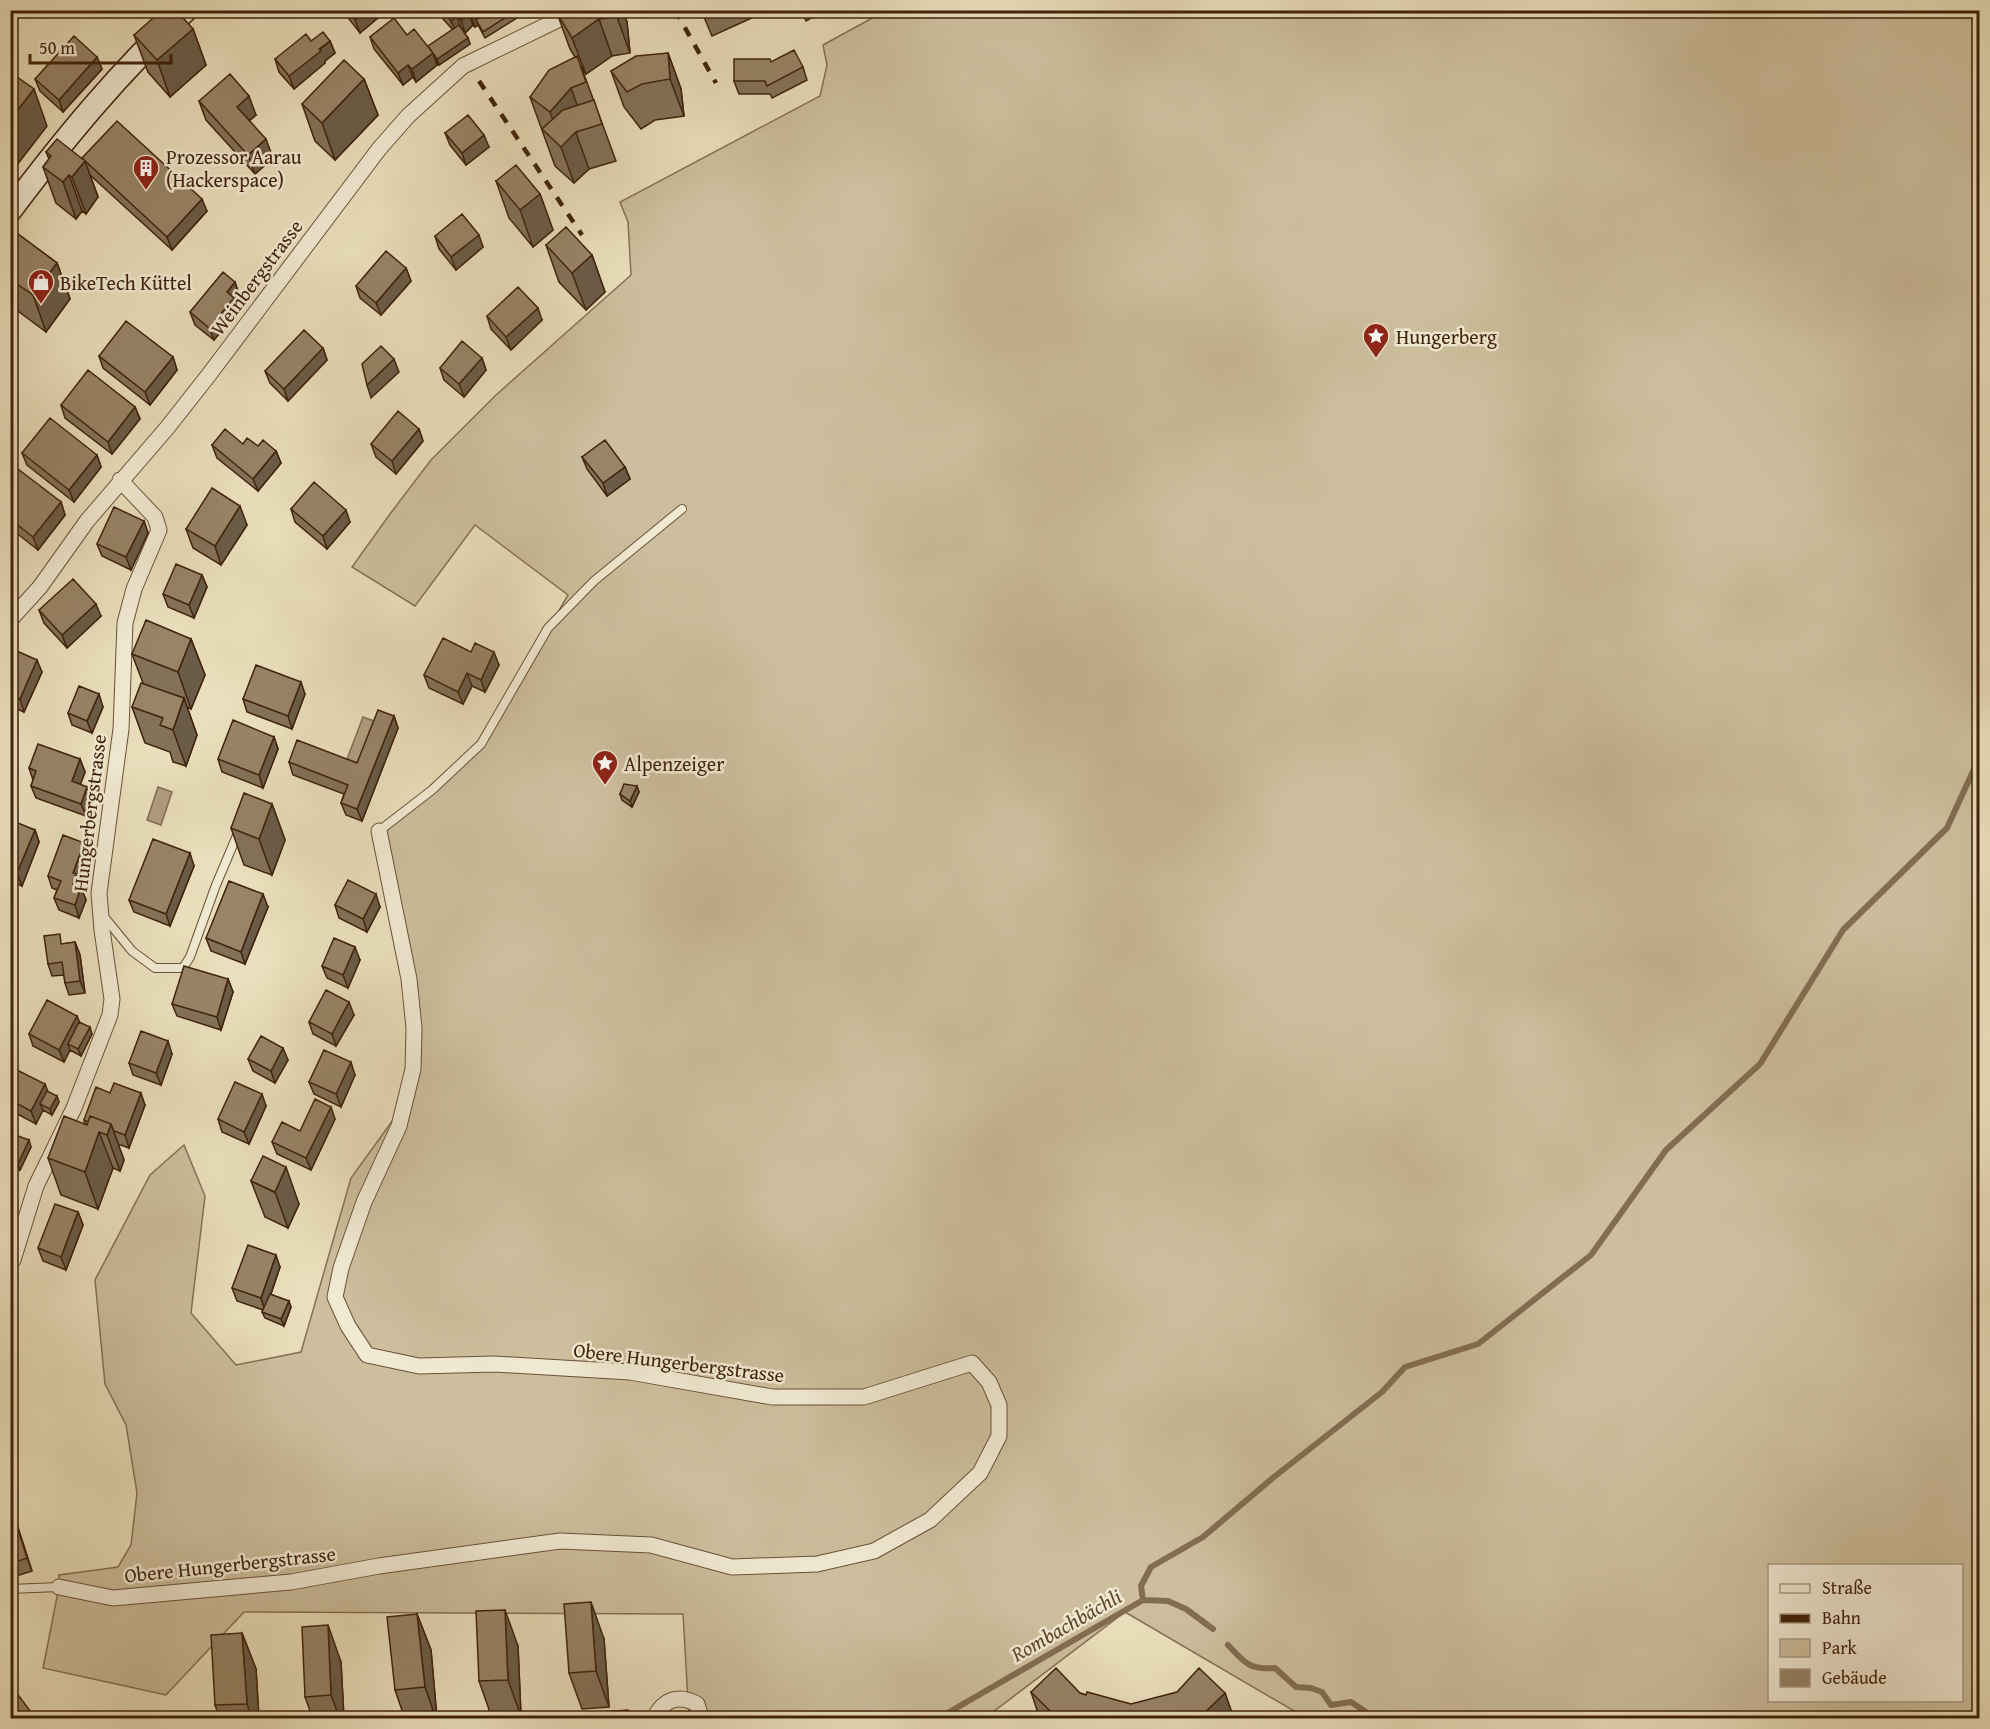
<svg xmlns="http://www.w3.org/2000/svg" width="1990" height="1729" viewBox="0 0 1990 1729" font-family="'Gentium Book Plus',serif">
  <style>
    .green { fill: #cdbf9e; stroke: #867054; stroke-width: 1.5; fill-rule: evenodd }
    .water { fill: #b09f80; stroke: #836d51; stroke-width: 1.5 }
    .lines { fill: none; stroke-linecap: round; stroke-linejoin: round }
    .stream { stroke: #836d51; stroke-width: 6 }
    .lane-casing { stroke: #6a5137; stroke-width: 10 }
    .street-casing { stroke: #6a5137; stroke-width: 17 }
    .secondary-casing { stroke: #40220b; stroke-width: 25 }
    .lane { stroke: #f1ead3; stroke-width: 8 }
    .street { stroke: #f1ead3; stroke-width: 15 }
    .secondary { stroke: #f1ead3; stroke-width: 22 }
    .rail { stroke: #40220b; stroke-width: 4.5; stroke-dasharray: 10 10; stroke-linecap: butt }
    .wall { fill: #837259; stroke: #40220b; stroke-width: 1.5 }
    .shaded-wall { fill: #6a5c48; stroke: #40220b; stroke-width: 1.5 }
    .building { fill: #988467; stroke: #40220b; stroke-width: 1.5 }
    .labels { text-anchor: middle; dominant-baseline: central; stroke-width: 5; stroke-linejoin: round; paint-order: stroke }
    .poi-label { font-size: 20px; fill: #40220b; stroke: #f1ead3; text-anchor: start }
    .street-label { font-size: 20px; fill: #40220b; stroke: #f1ead3 }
    .water-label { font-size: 21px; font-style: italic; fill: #62482e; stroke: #f1ead3 }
  </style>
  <rect width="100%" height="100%" fill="#eadfbc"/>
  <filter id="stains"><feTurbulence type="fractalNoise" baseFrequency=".00333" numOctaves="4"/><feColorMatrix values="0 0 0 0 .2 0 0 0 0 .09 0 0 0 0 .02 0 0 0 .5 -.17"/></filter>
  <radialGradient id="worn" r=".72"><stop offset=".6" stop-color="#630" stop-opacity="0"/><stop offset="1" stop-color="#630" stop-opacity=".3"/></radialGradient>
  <path class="green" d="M885 11H1979V1718H1306L1125 1612 985 1718H689L683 1614 244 1612 166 1695 43 1668 59 1587V1575L118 1567 131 1545 137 1493 126 1425 105 1384 95 1280 150 1175 184 1145 205 1196 191 1313 236 1365 301 1352 351 1178 406 1102 414 1028 379 831 481 744 568 595 475 525 415 606 352 567 390 514 431 460 496 395 631 275 628 222 620 202 820 96 827 65 823 45ZM1770 1566H1962V1700H1770Z"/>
  <path class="water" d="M363 717 374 721 358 763 347 759Z
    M158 787 172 792 161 825 147 820Z"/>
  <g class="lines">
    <path class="stream" d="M1143 1600 1141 1586 1151 1567 1203 1537 1274 1477 1382 1392 1405 1367 1478 1344 1591 1255 1666 1150 1760 1064 1843 930 1947 828 1980 756
      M1228 1645C1245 1663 1249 1670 1275 1668L1296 1687 1311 1688 1322 1692 1331 1705 1351 1702 1375 1718
      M939 1718 1143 1600 1168 1601 1186 1609 1213 1629"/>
    <g class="lane-casing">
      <path id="lane" d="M379 831 432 790 481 744 548 628 594 581 682 509
        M101 913 132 951 155 968H183L190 957 216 885 238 833
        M10 1589 59 1587"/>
    </g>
    <g class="street-casing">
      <path id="street" d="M10 620 40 587 87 521 167 428 208 376 379 149 408 116 463 66 578 10
        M13 1260 36 1186 74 1108 110 1015 112 999 102 930 99 893 121 729 125 623 134 589 159 530 155 517 120 480
        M59 1587 113 1598 291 1582 379 1566 560 1541 651 1545 732 1567 817 1564 874 1551 930 1520 980 1473 999 1436V1405L989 1382 972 1363 864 1397H772L630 1372 494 1364 419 1366 367 1355 348 1326 335 1297 341 1268 364 1202 399 1126 413 1069 414 1028 409 979 379 831
        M654 1718C664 1699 678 1694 697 1704L701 1718"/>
    </g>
    <g class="secondary-casing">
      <path id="secondary" d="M10 211C64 139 120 71 186 10"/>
    </g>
    <use href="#lane" class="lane"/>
    <use href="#street" class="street"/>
    <use href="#secondary" class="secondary"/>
    <path class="rail" d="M675 10 716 83
      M479 81 582 235"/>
  </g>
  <path class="wall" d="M342 10H379L377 11 379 17 360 33Z
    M435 10H524L525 13 485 38 478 25 475 27 473 25 465 33 462 29 468 38 470 44 439 65 435 59 437 65 416 82 413 77 403 85 374 49 370 37 407 35 429 48 453 30Z
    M559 10H622L627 22 630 53 612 56 586 74 581 66 616 161 589 169 574 183 555 166 530 97 575 57 570 49 557 13Z
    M701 10H754L756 16 712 36Z
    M801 10H826L806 21Z
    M193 29 206 65 170 97 148 72 134 35Z
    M311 41H330L335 53 325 61V63L294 89 279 72 275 59Z
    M668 53 681 89 684 116 655 120 641 129 624 107 611 71Z
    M97 57 102 69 63 112 40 91 35 79Z
    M771 62 803 67 807 80 772 98 770 94H739L734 81Z
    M364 79 378 115 335 160 315 141 302 104Z
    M199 101 256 115 249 121 273 158 255 174 206 120Z
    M445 133 489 147 466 165 450 145Z
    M46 152 82 158 207 211 172 250 90 175 98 197 86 214 82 211 76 219 56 203 43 167 49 159Z
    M496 181 540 194 553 230 533 247 509 218Z
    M10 228 57 263 70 299 46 332 10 305Z
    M435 236 483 247 456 270 439 249Z
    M546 245 592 255 605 292 586 310 559 282Z
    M406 268 411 281 381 315 360 298 356 286Z
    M235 282 239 295 235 300 238 310 214 340 195 325 190 312Z
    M487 316 542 320 511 350 491 329Z
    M323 348 327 360 288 401 270 383 265 371Z
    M99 356 173 357 177 370 150 405 103 368Z
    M482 358 486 370 464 397 444 380 440 368Z
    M61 405 135 407 140 419 112 454 65 418Z
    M419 429 423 441 396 474 376 457 371 444Z
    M243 444 276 451 281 463 258 491 217 458 212 445Z
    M22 453 97 455 101 467 74 502 27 465Z
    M582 457 625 467 630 479 607 496 587 469Z
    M10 470 61 502 65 515 38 550 10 528Z
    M291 509 350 522 327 549 295 522Z
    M144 521 148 533 131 570 102 556 97 544Z
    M247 525 221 565 193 548 186 529Z
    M202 575 207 587 194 618 168 607 163 594Z
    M39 610 101 616 67 648 44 623Z
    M191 639 205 675 191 709 187 707 197 735 186 766 173 762 170 752 145 743 132 707 143 683 132 654Z
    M10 648 42 672 24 712 10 706Z
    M471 652 499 665 485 692 472 686 463 704 429 688 424 675Z
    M305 694 292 729 247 712 243 699Z
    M103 707 92 733 72 725 68 713Z
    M394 716 398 728 362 821 346 815 341 803 344 794 293 775 289 762 357 763Z
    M274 737 278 749 263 788 222 772 218 759Z
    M80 759 85 772 80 784 92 799 86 816 36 798 31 786 33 780 29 768Z
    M639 792 632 807 622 800 620 794Z
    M272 804 285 840 272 875 244 865 231 828Z
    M10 826 35 830 39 842 22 886 10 881Z
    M84 843 89 855 79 882 86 900 79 918 59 910 54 898 57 890 52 888 48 876Z
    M194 866 170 926 134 912 129 900Z
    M335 905 380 907 367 932 339 918Z
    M268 907 245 964 211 951 206 938Z
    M75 942 80 955 85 993 69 995 65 983 64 975 52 976 48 964 63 944Z
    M360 960 348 988 327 978 322 966Z
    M228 979 233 992 221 1030 177 1016 172 1004Z
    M354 1015 336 1046 313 1034 309 1022Z
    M77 1016 79 1022 92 1034 81 1056 70 1050 64 1062 33 1046 29 1034Z
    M172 1054 161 1085 133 1075 129 1063Z
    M248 1059 288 1060 275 1083 253 1071Z
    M10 1068 47 1091 59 1102 52 1115 43 1110 36 1124 10 1110Z
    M355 1075 341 1107 314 1094 309 1082Z
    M145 1105 129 1148 118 1144 124 1160 120 1171 113 1168 98 1209 61 1195 48 1158 85 1124 84 1120Z
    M266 1106 249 1144 222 1132 218 1119Z
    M335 1119 311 1170 277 1154 272 1142 300 1131Z
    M10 1139 14 1146 31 1147 20 1170 10 1165Z
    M251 1181 299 1204 288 1228 265 1217Z
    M78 1212 83 1225 66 1270 43 1261 38 1248Z
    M280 1267 271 1294 291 1307 284 1326 265 1318 262 1312 263 1310 237 1301 232 1288Z
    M10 1503 32 1571 10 1578Z
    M417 1614 431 1650 437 1719H405L395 1690Z
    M242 1633 256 1669 259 1719H220L215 1705Z
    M604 1639 609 1707 582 1709 569 1673Z
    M518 1646 521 1716 492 1718 479 1681Z
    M341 1662 344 1719H313L305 1697Z
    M1031 1692 1080 1693 1086 1695 1131 1704 1225 1693 1234 1719H1040Z"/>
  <path class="shaded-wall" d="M368 10H377L379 17 360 33 355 20Z
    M475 10H490L491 13 476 20 478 25 475 27 471 15Z
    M616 10H622L627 22 630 53 617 17Z
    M469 13 473 25 465 33 461 20Z
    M457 16 461 28 456 33 451 21Z
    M599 19 612 56 586 74 572 38Z
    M193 29 206 65 170 97 157 60Z
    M468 38 470 44 439 65 437 59Z
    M330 41 335 53 325 61V63L294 89 289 76Z
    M433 53 437 65 416 82 412 69Z
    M668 53 681 89 684 116 670 79Z
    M97 57 102 69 63 112 59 100Z
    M408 65 413 77 403 85 398 73Z
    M364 79 378 115 335 160 322 123Z
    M571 88 584 124 576 133 589 169 574 183 561 147 562 145 550 112Z
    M34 89 47 126 10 174V120Z
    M249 96 256 115 243 126 237 107Z
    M484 135 489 147 466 165 462 153Z
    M266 139 273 158 255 174 248 155Z
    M85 161 98 197 86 214 72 177Z
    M69 175 82 211 76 219 63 182Z
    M540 194 553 230 533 247 520 210Z
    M202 199 207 211 172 250 167 237Z
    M479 235 483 247 456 270 451 257Z
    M592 255 605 292 586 310 572 273Z
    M57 263 70 299 46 332 33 295Z
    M406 268 411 281 381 315 376 303Z
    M235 282 239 295 235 300 238 310 214 340 209 328 227 292Z
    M538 308 542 320 511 350 506 337Z
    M323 348 327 360 288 401 284 389Z
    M173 357 177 370 150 405 145 392Z
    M482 358 486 370 464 397 459 384Z
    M394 359 399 372 371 398 367 385Z
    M135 407 140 419 112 454 108 442Z
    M419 429 423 441 396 474 392 461Z
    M276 451 281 463 258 491 253 479Z
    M97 455 101 467 74 502 69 490Z
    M625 467 630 479 607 496 603 483Z
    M61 502 65 515 38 550 33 537Z
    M240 506 247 525 221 565 215 546Z
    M346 510 350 522 327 549 323 536Z
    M144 521 148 533 131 570 126 557Z
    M202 575 207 587 194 618 189 605Z
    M96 604 101 616 67 648 62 635Z
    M191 639 205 675 191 709 178 672Z
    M494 652 499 665 485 692 481 680Z
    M37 660 42 672 24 712 20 699Z
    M467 673 472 686 463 704 458 692Z
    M301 682 305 694 292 729 288 716Z
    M99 694 103 707 92 733 87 721Z
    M184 698 197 735 186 766 173 730Z
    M394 716 398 728 362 821 357 809Z
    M274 737 278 749 263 788 259 775Z
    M80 759 85 772 77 794 72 781Z
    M637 786 639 792 632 807 630 801Z
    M87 787 92 799 86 816 81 804Z
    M272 804 285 840 272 875 259 839Z
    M35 830 39 842 22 886 17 873Z
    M84 843 89 855 79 882 81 887 73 884V873Z
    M190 853 194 866 170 926 166 914Z
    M81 887 86 900 79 918 75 905Z
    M263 894 268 907 245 964 241 952Z
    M376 894 380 907 367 932 363 919Z
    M75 942 80 955 85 993 80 981Z
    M355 947 360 960 348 988 343 975Z
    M228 979 233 992 221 1030 217 1017Z
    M349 1002 354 1015 336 1046 332 1034Z
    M77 1016 82 1028 68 1044 70 1050 64 1062 59 1050Z
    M90 1027 92 1034 81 1056 78 1049Z
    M168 1041 172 1054 161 1085 156 1073Z
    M283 1048 288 1060 275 1083 271 1071Z
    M351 1062 355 1075 341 1107 336 1094Z
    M45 1084 50 1097 40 1104 43 1110 36 1124 31 1111Z
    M141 1093 145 1105 129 1148 125 1135Z
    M262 1094 266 1106 249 1144 244 1132Z
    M57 1096 59 1102 52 1115 50 1109Z
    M331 1107 335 1119 311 1170 306 1158Z
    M111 1124 124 1160 120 1171 107 1135Z
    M99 1132 113 1168 98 1209 85 1172Z
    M11 1140 16 1152 10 1160V1141Z
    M29 1140 31 1147 20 1170 18 1164Z
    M286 1167 299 1204 288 1228 275 1192Z
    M78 1212 83 1225 66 1270 61 1257Z
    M276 1255 280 1267 265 1311 261 1298Z
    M289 1301 291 1307 284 1326 281 1319Z
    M10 1503 32 1571 27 1558Z
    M591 1602 604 1639 609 1707 596 1671Z
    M505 1610 518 1646 521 1716 508 1680Z
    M417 1614 431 1650 437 1719H436L425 1687Z
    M328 1625 341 1662 344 1719H340L331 1695Z
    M242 1633 256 1669 259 1719H252L247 1704Z
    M1225 1693 1234 1719H1198Z"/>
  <path class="building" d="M162 10H176L193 29 157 60 134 35Z
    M347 10H368L355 20Z
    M442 10H475L471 15 469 13 461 20 457 16 451 21Z
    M491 10H517L483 32 476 20Z
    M559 10H616L617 17 599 19 572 38 557 13Z
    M394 18 407 35 414 29 433 53 412 69 408 65 398 73 370 37Z
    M459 25 468 38 437 59 428 46Z
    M323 32 330 41 319 49 321 51 289 76 275 59 306 34 311 41Z
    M74 36 97 57 59 100 35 79Z
    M794 50 803 67 767 86 765 81H734V59H770L771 62Z
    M668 53 670 79 642 84 627 92 611 71 636 56Z
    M577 56 586 82 571 88 550 112 530 97 549 70Z
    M344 60 364 79 322 123 302 104Z
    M10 72 34 89 10 120Z
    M230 74 249 96 237 107 266 139 248 155 199 101Z
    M594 100 602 124 576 132 561 147 542 129 563 110Z
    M468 115 484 135 462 153 445 133Z
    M117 121 202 199 167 237 82 158Z
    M57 139 85 161 72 177 69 175 63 182 43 167 51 156 46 152Z
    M516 165 540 194 520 210 496 181Z
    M462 214 479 235 451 257 435 236Z
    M566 227 592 255 572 273 546 245Z
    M10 228 57 263 33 295 10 279Z
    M386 251 406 268 376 303 356 286Z
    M223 272 235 282 227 292 234 298 209 328 190 312Z
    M518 287 538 308 506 337 487 316Z
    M126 321 173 357 145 392 99 356Z
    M304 330 323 348 284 389 265 371Z
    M462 341 482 358 459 384 440 368Z
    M381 346 394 359 367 385 362 364Z
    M88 370 135 407 108 442 61 405Z
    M398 411 419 429 392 461 371 444Z
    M50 418 97 455 69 490 22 453Z
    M225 429 243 444 247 438 258 446 263 440 276 451 253 479 212 445Z
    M605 440 625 467 603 483 582 457Z
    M14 466 61 502 33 537 10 519V470Z
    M314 482 346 510 323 536 291 509Z
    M212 488 240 506 215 546 186 529Z
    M114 507 144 521 126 557 97 544Z
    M176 564 202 575 189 605 163 594Z
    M73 579 96 604 62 635 39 610Z
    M146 620 191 639 178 672 132 654Z
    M443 638 471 652 475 643 494 652 481 680 467 673 458 692 424 675Z
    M10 648 37 660 20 699 10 695Z
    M256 665 301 682 288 716 243 699Z
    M141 683 184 698 173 730 160 725 163 718 132 707Z
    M79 686 99 694 87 721 68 713Z
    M378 710 394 716 357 809 341 803 348 785 289 762 297 740 357 763Z
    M233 720 274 737 259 775 218 759Z
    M38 744 80 759 72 781 87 787 81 804 31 786 36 771 29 768Z
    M624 784 637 786 630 801 620 794Z
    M244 793 272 804 259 839 231 828Z
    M13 821 35 830 17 873 10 870V826Z
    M63 835 84 843 73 873 76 874 73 884 81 887 75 905 54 898 61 881 48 876Z
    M153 839 190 853 166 914 129 900Z
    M348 880 376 894 363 919 335 905Z
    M229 881 263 894 241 952 206 938Z
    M60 934 61 944 75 942 80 981 65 983 62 962 48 964 44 936Z
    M334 938 355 947 343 975 322 966Z
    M184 966 228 979 217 1017 172 1004Z
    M326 990 349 1002 332 1034 309 1022Z
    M47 1000 77 1016 59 1050 29 1034Z
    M79 1022 90 1027 78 1049 68 1044Z
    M141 1031 168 1041 156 1073 129 1063Z
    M261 1036 283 1048 271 1071 248 1059Z
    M324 1050 351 1062 336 1094 309 1082Z
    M11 1067 45 1084 31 1111 10 1100Z
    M235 1082 262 1094 244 1132 218 1119Z
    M114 1083 141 1093 125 1135 114 1131 111 1124 90 1116 88 1122 84 1120 96 1087 110 1093Z
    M47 1091 57 1096 50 1109 40 1104Z
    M315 1099 331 1107 306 1158 272 1142 282 1122 300 1131Z
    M64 1116 87 1125 90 1116 111 1124 107 1135 99 1132 85 1172 48 1158Z
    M18 1136 29 1140 18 1164 10 1160V1152Z
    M263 1156 286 1167 275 1192 251 1181Z
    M55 1204 78 1212 61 1257 38 1248Z
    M248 1245 276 1255 261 1298 232 1288Z
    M270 1294 289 1301 281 1319 262 1312Z
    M10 1504 27 1558 10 1564Z
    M591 1602 596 1671 569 1673 564 1604Z
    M505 1610 508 1680 479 1681 476 1611Z
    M417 1614 425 1687 395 1690 387 1617Z
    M328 1625 331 1695 305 1697 302 1627Z
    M242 1633 247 1704 215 1705 211 1635Z
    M1056 1668 1080 1693 1086 1695 1087 1692 1131 1704 1177 1692 1199 1668 1225 1693 1198 1719H1058L1031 1692Z
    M10 1684 36 1719H10Z
    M628 1710 629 1719H601V1712Z"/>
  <defs>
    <g id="building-pin" transform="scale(1.35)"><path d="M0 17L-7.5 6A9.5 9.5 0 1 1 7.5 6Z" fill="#8f2418" stroke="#f1ead3"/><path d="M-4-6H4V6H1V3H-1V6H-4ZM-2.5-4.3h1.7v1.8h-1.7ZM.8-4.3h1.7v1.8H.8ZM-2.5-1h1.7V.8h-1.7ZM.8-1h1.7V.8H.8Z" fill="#fff"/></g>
    <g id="shop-pin" transform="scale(1.35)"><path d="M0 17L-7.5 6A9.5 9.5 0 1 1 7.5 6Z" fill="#8f2418" stroke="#f1ead3"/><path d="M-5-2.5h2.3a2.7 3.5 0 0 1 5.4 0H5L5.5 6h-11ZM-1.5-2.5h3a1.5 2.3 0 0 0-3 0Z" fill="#fff"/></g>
    <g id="sight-pin" transform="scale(1.35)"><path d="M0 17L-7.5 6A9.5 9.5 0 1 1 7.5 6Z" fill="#8f2418" stroke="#f1ead3"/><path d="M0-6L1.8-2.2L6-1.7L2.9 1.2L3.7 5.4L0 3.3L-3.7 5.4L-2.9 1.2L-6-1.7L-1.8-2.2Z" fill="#fff"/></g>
  </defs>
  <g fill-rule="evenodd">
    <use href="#building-pin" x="146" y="168"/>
    <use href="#shop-pin" x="41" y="282"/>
    <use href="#sight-pin" x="1376" y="336"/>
    <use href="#sight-pin" x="605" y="763"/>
  </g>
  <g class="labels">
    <g class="poi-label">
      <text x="166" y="156">Prozessor Aarau<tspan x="166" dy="23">(Hackerspace)</tspan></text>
      <text x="60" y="282">BikeTech Küttel</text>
      <text x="1396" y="336">Hungerberg</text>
      <text x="624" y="763">Alpenzeiger</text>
    </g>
    <g class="street-label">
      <text transform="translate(256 277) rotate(-53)">Weinbergstrasse</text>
      <text transform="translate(89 813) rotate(-83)">Hungerbergstrasse</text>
      <text transform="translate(679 1362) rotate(7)">Obere Hungerbergstrasse</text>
      <text transform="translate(230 1564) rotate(-6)">Obere Hungerbergstrasse</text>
    </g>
    <g class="water-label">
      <text transform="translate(1066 1625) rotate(-30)">Rombachbächli</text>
    </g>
  </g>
  <rect width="1990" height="1729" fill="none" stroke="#eadfbc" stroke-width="36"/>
  <rect x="12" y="12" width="1966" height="1705" fill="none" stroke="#40220b" stroke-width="3"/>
  <rect x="18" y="18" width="1954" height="1693" fill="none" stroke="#40220b" stroke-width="1.5"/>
  <rect x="1768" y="1564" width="195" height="138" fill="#f1ead3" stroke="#aa9a83" stroke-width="1.5"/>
  <rect x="1780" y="1584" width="30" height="9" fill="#f1ead3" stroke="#aa9a83" stroke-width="1.5"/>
  <text x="1822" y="1594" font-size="18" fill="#40220b">Straße</text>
  <rect x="1780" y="1614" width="30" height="9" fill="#40220b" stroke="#aa9a83" stroke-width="1.5"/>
  <text x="1822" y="1624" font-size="18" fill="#40220b">Bahn</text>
  <rect x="1780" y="1639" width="30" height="18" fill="#cdbf9e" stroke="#aa9a83" stroke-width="1.5"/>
  <text x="1822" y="1654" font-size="18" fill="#40220b">Park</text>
  <rect x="1780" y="1669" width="30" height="18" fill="#988467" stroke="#aa9a83" stroke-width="1.5"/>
  <text x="1822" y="1684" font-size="18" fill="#40220b">Gebäude</text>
  <path d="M30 54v9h141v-9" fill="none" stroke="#40220b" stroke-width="3"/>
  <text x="39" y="54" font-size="18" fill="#40220b" stroke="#f1ead3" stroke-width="4.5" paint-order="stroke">50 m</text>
  <rect width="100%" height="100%" filter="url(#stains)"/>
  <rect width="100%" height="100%" fill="url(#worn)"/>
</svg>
